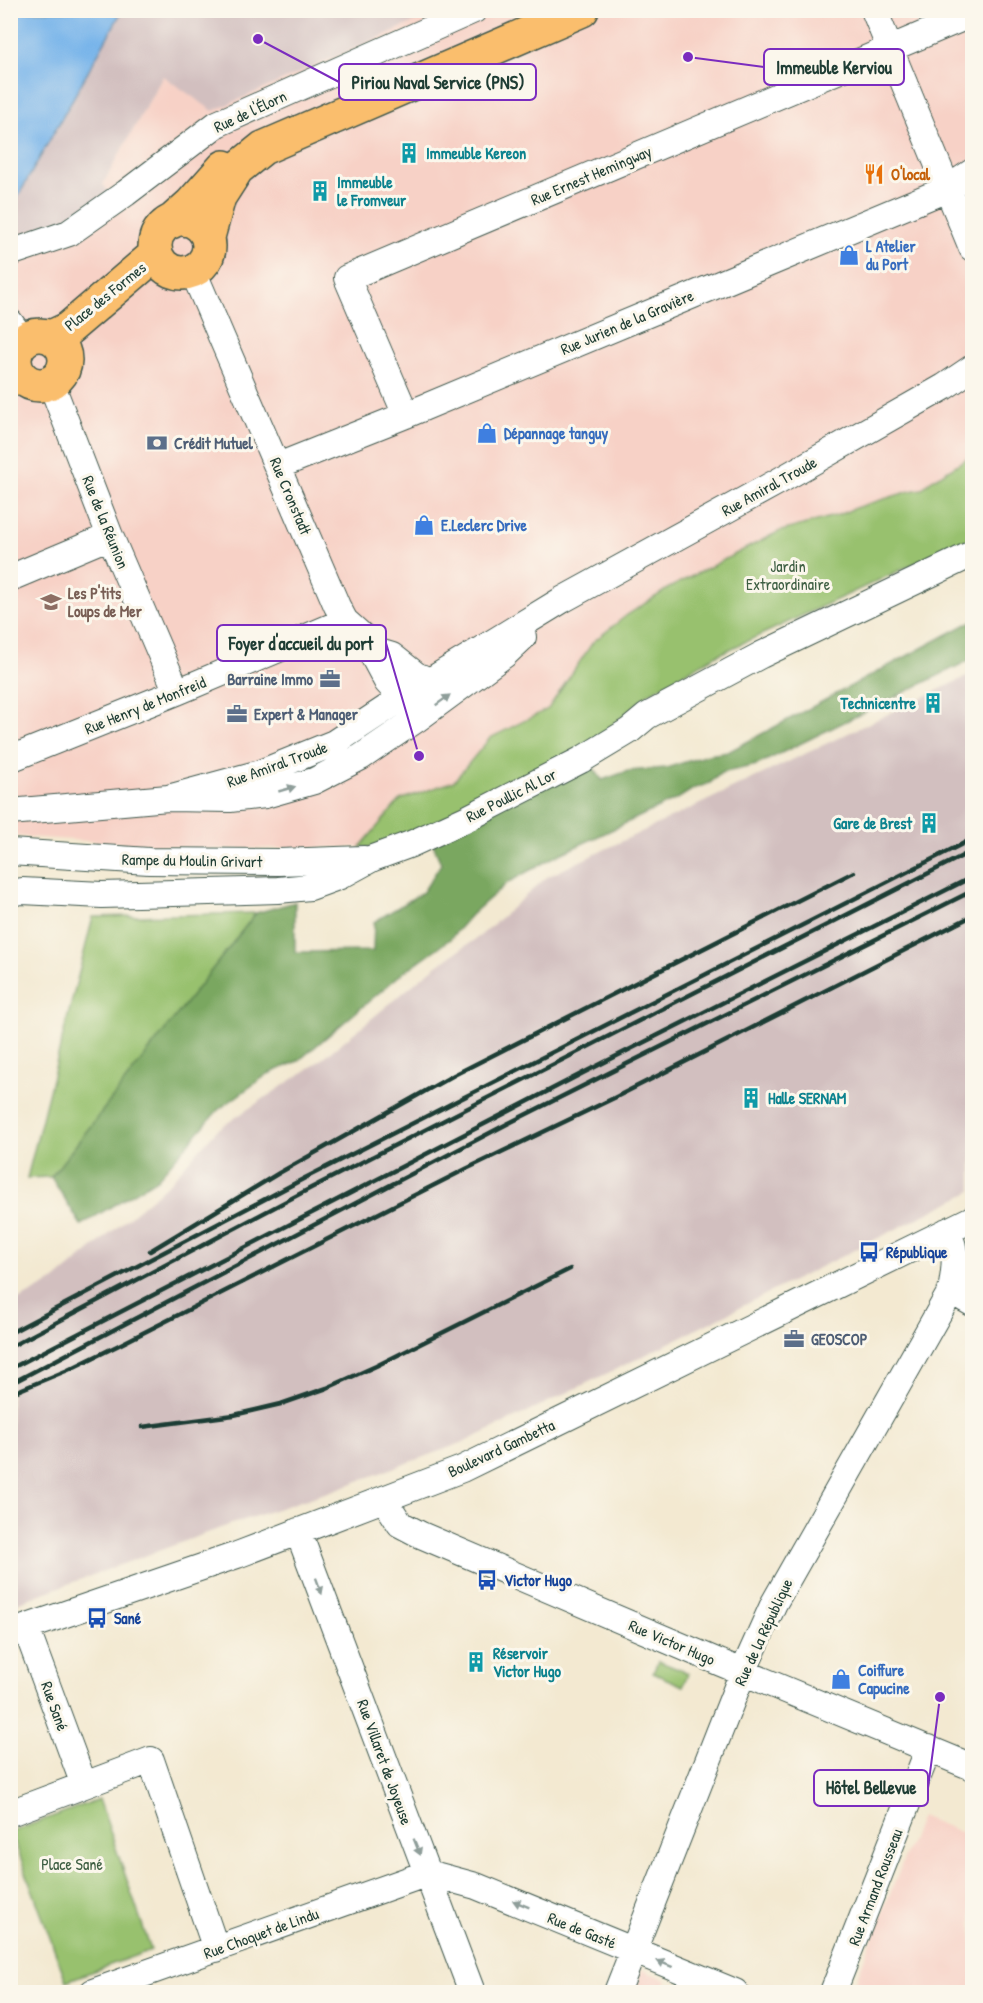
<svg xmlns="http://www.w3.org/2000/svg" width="983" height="2003" viewBox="0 0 983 2003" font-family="'Patrick Hand',sans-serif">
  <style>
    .built { fill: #f7d1c6 }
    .industrial { fill: #d2bfbf }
    .green { fill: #98c16e; stroke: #5c7f51; stroke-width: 1.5 }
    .forest { fill: #7aa761; stroke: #4c724a; stroke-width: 1.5 }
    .water { fill: #77b4ea; stroke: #4b788f; stroke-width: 1.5 }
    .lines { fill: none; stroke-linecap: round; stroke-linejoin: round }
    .minor-casing { stroke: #3f574c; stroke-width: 28 }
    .major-casing { stroke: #3f574c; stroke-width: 36 }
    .minor { stroke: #fff; stroke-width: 26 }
    .major { stroke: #fabe6d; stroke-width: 33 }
    .rail { stroke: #1f3d34; stroke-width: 4.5 }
    .oneway { fill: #8f9e9a }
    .labels { text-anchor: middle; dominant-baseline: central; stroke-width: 6; stroke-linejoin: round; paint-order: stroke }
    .street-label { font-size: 16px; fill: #1f3d34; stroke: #fbf7ec }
    .culture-label { font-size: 16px; font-weight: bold; fill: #0d838f; stroke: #fbf7ec; text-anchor: start }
    .food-label { font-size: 16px; font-weight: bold; fill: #c56008; stroke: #fbf7ec; text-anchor: start }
    .shop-label { font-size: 16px; font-weight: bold; fill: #366cbe; stroke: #fbf7ec; text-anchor: start }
    .service-label { font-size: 16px; font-weight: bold; fill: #4e5e75; stroke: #fbf7ec; text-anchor: start }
    .park-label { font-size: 16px; fill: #3d5e42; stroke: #fbf7ec }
    .education-label { font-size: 16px; font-weight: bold; fill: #785e54; stroke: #fbf7ec; text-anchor: start }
    .transit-label { font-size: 16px; font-weight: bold; fill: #164399; stroke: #fbf7ec; text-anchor: start }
    .leader { fill: none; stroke: #7b2cbf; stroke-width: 2 }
    .callout-dot { fill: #7b2cbf; stroke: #fbf7ec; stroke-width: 2 }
    .callout { fill: #fbf7ec; stroke: #7b2cbf; stroke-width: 2 }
    .callout-label { font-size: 18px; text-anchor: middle; font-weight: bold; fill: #1f3d34 }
  </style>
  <rect width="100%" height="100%" fill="#fbf7ec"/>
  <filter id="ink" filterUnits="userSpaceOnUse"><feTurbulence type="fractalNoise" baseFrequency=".0167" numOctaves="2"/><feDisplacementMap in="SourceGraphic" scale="12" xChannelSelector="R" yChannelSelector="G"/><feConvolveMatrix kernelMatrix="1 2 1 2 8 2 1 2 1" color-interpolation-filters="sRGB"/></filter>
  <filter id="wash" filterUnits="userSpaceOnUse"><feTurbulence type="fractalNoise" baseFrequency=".008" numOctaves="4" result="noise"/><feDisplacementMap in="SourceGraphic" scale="24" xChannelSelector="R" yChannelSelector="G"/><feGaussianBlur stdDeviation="1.35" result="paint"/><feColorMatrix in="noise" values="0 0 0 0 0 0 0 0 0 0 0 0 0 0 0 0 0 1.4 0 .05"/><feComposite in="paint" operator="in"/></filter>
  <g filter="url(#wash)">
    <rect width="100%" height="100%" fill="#f3e9d1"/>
    <path class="built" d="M439 11H972V455L929 482 922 489 910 491 828 520 794 529 778 532 669 588 627 615 593 642 548 709 490 738 454 781 399 800 360 847 210 849 11 836 10 236 71 219 108 192 103 184 163 76 214 110Z
      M921 1816 972 1837V1992H851Z
      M642 1970 667 1980 662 1992H633Z"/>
    <path class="industrial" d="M122 11H439L213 111 163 76 103 184 108 192 71 219 11 236V208Z
      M972 674V1191L641 1357 467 1441 334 1490 229 1525 11 1605V1304L55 1280 167 1185 217 1130 317 1063 436 966 480 936 547 877Z"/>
    <path class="green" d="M972 455V537L715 656 648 694 585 750 384 847H360L400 800 454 781 490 738 548 709 593 642 627 615 669 588 778 532 838 515 855 508 910 491 922 489 929 482Z
      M256 913 51 1177 27 1178 93 917Z
      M658 1661 688 1673 683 1686 653 1673Z
      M99 1799 151 1950 66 1981 11 1832Z"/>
    <path class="forest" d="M972 621V659L757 765 721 773 710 783 693 789 679 798 554 857 507 883 471 915 450 939 400 975 298 1061 268 1074 218 1110 157 1179 81 1225 51 1177 256 913 295 902V952L373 951 374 922 423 892 441 864 427 829 591 764 602 780 628 771 666 768 708 755 728 752Z"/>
    <path class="water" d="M10 11H122L11 209 10 208Z"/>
  </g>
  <g filter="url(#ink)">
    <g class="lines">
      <g class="minor-casing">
        <path id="minor" d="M874 10 972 248
          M10 253 69 233 126 193 217 124 474 10
          M193 271 337 606 345 621 363 637 387 682 402 698 412 711
          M10 322 23 340
          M51 383 110 536 177 692
          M406 415 347 278 972 14
          M278 466 406 415 947 189 972 172
          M10 578 110 536
          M369 649 392 656 416 675 430 681
          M10 759 177 692 345 621
          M168 798 260 773 334 743 402 698 562 600 779 481 944 387 972 368
          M10 812 168 798 230 799 265 795 314 781 361 757 417 719 504 655 523 637
          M10 852 149 861 279 862 364 859
          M10 893 22 891 102 895 278 890 310 887 340 876 373 858 411 844 470 817 581 760 629 731 647 716 761 655 972 554
          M962 1278 951 1291 972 1303
          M384 1499 400 1524 421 1535 721 1663 972 1767
          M298 1531 472 1992
          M26 1628 84 1785
          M10 1633 237 1555 462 1469 972 1219
          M10 1813 151 1760 216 1949
          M93 1992 428 1873 476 1886 735 1992
          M617 1992 743 1672 774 1603 951 1291C955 1269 958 1251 947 1231
          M833 1992 929 1748"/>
      </g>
      <g class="major-casing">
        <path id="major" d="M155 246a27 27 0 1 1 54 0a27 27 0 1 1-54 0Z
          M171 222 191 204 224 167
          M208 237 219 197 237 169 263 148 582 10
          M15 360a25 25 0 1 1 50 0a25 25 0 1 1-50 0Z
          M51 337 68 329 156 254"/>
      </g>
      <use href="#minor" class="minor"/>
      <use href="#major" class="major"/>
      <path class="rail" d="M150 1251 279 1173 454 1075 854 872
        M10 1333 305 1178 972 839
        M10 1347 311 1188 972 851
        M10 1369 585 1072 972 877
        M10 1384 507 1124 972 891
        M10 1394 68 1370 117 1346 466 1169 614 1098 972 916
        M142 1427 234 1415 281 1404 327 1388 376 1366 570 1269"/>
    </g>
    <defs><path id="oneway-solid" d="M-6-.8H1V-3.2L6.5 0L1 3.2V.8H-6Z" transform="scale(1.5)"/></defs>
    <g class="oneway">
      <use href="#oneway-solid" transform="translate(443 700) rotate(-36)"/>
      <use href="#oneway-solid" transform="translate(287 789) rotate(-16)"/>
      <use href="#oneway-solid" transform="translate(319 1586) rotate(70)"/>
      <use href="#oneway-solid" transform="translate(417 1847) rotate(68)"/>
      <use href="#oneway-solid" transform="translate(521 1904) rotate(-158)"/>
      <use href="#oneway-solid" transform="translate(665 1964) rotate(-158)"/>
    </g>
  </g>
  <defs>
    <g id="building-bare" transform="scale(1.62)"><path d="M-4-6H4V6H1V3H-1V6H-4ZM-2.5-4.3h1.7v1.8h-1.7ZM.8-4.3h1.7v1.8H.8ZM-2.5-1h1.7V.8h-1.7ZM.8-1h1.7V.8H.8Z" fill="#0f9aa8" stroke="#fbf7ec" stroke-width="2.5" paint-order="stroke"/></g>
    <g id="restaurant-bare" transform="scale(1.62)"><path d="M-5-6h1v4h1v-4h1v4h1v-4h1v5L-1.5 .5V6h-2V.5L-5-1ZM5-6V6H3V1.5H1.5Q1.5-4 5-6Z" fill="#e8710a" stroke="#fbf7ec" stroke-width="2.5" paint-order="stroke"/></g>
    <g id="shop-bare" transform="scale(1.62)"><path d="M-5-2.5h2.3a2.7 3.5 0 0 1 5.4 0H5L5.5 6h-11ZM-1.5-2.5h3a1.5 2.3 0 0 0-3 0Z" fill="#3f7fe0" stroke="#fbf7ec" stroke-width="2.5" paint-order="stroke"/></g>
    <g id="bank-bare" transform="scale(1.62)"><path d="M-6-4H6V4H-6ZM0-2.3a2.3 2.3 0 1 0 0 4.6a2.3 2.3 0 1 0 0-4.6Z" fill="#5c6f8a" stroke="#fbf7ec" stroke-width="2.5" paint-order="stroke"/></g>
    <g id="school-bare" transform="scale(1.62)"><path d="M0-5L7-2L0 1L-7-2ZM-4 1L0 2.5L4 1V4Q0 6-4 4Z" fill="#8d6e63" stroke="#fbf7ec" stroke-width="2.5" paint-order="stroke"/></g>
    <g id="office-bare" transform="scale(1.62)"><path d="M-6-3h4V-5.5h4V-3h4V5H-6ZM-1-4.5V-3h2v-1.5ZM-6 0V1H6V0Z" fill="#5c6f8a" stroke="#fbf7ec" stroke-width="2.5" paint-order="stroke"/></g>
    <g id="bus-bare" transform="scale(1.62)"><path d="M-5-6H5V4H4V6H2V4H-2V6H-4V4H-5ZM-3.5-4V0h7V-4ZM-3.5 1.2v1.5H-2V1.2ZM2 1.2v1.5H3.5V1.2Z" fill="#1a4fb4" stroke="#fbf7ec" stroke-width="2.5" paint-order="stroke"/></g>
  </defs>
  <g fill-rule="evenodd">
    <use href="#building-bare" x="409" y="153"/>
    <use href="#restaurant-bare" x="874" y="174"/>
    <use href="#building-bare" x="320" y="191"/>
    <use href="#shop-bare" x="849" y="255"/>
    <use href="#shop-bare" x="487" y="433"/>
    <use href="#bank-bare" x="157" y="443"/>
    <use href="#shop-bare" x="424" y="525"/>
    <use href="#school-bare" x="51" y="602"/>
    <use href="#office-bare" x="330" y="679"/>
    <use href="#building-bare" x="933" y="703"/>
    <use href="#office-bare" x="237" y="714"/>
    <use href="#building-bare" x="929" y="823"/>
    <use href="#building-bare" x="751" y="1098"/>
    <use href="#bus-bare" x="869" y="1252"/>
    <use href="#office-bare" x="794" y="1339"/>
    <use href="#bus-bare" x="487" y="1580"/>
    <use href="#bus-bare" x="97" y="1618"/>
    <use href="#building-bare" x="476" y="1662"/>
    <use href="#shop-bare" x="841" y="1679"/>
  </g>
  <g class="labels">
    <g class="street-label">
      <text transform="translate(250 111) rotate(-25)">Rue de l'Élorn</text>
      <text transform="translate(591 175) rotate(-23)">Rue Ernest Hemingway</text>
      <text transform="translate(105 296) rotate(-39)">Place des Formes</text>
      <text transform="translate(627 322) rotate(-23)">Rue Jurien de la Gravière</text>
      <text transform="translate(769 486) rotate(-29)">Rue Amiral Troude</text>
      <text transform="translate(291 496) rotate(67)">Rue Cronstadt</text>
      <text transform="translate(106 522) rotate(68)">Rue de la Réunion</text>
      <text transform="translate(145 705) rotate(-22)">Rue Henry de Monfreid</text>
      <text transform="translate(277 764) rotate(-20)">Rue Amiral Troude</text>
      <text transform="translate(511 795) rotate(-27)">Rue Poullic Al Lor</text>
      <text transform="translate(192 860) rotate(1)">Rampe du Moulin Grivart</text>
      <text transform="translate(501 1448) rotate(-25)">Boulevard Gambetta</text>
      <text transform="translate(763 1632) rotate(-65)">Rue de la République</text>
      <text transform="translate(672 1642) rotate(23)">Rue Victor Hugo</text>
      <text transform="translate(55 1706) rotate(70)">Rue Sané</text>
      <text transform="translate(385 1762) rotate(70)">Rue Villaret de Joyeuse</text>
      <text transform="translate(875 1887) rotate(-69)">Rue Armand Rousseau</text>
      <text transform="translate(582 1930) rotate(22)">Rue de Gasté</text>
      <text transform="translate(261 1933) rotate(-20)">Rue Choquet de Lindu</text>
    </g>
    <g class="culture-label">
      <text x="426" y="153">Immeuble Kereon</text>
      <text x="337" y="182">Immeuble<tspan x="337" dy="18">le Fromveur</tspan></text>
      <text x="916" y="703" text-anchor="end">Technicentre</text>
      <text x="912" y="823" text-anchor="end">Gare de Brest</text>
      <text x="768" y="1098">Halle SERNAM</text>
      <text x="493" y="1653">Réservoir<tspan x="493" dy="18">Victor Hugo</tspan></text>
    </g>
    <g class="food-label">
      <text x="891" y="174">O'local</text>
    </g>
    <g class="shop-label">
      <text x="866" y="246">L Atelier<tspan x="866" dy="18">du Port</tspan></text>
      <text x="504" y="433">Dépannage tanguy</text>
      <text x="441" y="525">E.Leclerc Drive</text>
      <text x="858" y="1670">Coiffure<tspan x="858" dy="18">Capucine</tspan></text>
    </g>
    <g class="service-label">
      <text x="174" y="443">Crédit Mutuel</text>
      <text x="313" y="679" text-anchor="end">Barraine Immo</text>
      <text x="254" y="714">Expert &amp; Manager</text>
      <text x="811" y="1339">GEOSCOP</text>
    </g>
    <g class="park-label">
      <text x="788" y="566">Jardin<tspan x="788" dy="18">Extraordinaire</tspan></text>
      <text x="72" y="1864">Place Sané</text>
    </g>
    <g class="education-label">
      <text x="68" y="593">Les P'tits<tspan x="68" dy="18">Loups de Mer</tspan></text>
    </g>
    <g class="transit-label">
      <text x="886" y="1252">République</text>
      <text x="504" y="1580">Victor Hugo</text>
      <text x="114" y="1618">Sané</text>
    </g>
  </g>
  <path class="leader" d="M688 57L764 67M258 39L339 82M419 756L386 643M940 1697L928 1788"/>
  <g class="callout-dot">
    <circle cx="688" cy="57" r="6"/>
    <circle cx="258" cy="39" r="6"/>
    <circle cx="419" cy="756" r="6"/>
    <circle cx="940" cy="1697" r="6"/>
  </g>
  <g class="callout">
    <rect x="764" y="49" width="140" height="36" rx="6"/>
    <rect x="339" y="64" width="197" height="36" rx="6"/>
    <rect x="217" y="625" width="169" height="36" rx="6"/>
    <rect x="814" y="1770" width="114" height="36" rx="6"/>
  </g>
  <g class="callout-label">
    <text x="834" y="74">Immeuble Kerviou</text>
    <text x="438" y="89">Piriou Naval Service (PNS)</text>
    <text x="301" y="650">Foyer d'accueil du port</text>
    <text x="871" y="1794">Hôtel Bellevue</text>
  </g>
  <rect width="983" height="2003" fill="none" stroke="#fbf7ec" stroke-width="36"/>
</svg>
